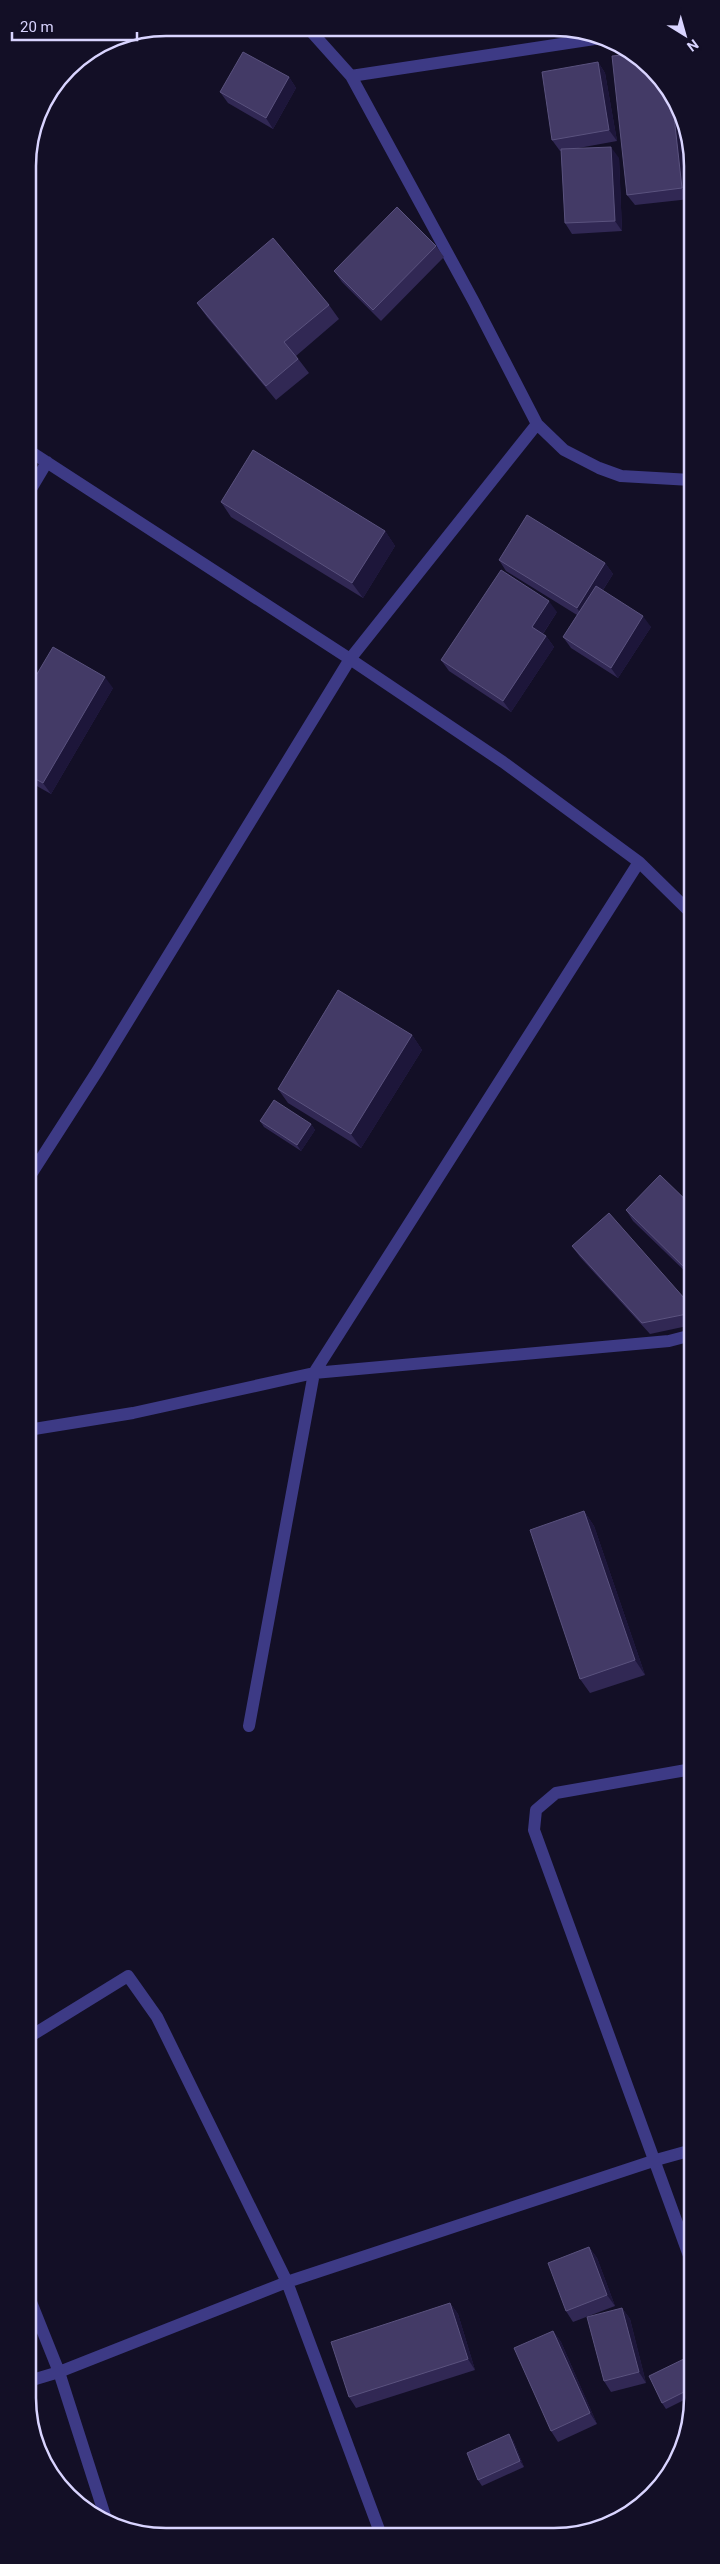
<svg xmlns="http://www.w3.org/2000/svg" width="720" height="2564" viewBox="0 0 720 2564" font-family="Roboto,sans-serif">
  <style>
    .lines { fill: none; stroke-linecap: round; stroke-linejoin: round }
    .minor { stroke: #3d3a85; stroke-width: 12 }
    .wall { fill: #312854 }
    .shaded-wall { fill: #1d163a }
    .building { fill: #433a66; stroke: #5a527e }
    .rim { fill: none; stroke: #d9d4ff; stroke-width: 2.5 }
  </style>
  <rect width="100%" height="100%" fill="#130f26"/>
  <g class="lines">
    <path class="minor" d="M308 28 351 76 474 302 537 424 564 450 599 468 621 476 691 480
      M351 76 601 38
      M28 450 350 659 503 762 639 862 692 914
      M28 494 47 462
      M28 1179 98 1070 350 659 537 424
      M28 1430 133 1413 314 1373 669 1341 692 1335
      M249 1726 314 1373 639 862
      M692 1769 556 1793 536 1810 534 1830 692 2264
      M29 2037 128 1976 157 2017 287 2282 381 2535
      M29 2297 59 2372 107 2522
      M29 2381 59 2372 287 2282 656 2160 692 2150"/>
  </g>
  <path class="wall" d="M598 62 605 73 617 141 573 149 619 158 622 231 572 234 565 223 561 151H560L552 140Z
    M658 74 681 125 690 199 635 205 627 195Z
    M289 77 296 88 273 129 228 103 220 92Z
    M436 246 444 257 381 321 342 282 334 271Z
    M197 303 329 305 339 319 296 356 309 373 276 400 207 317Z
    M221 502 385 531 395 546 363 598 231 517Z
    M499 560 605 563 613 574 603 590 651 627 618 678 571 648 563 637 577 615 506 571Z
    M557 612 543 634 546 636 554 647 511 712 449 671 441 660Z
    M113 688 51 794 28 781V689Z
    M412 1035 422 1050 361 1148 288 1103 278 1089Z
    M260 1121 311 1124 315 1130 301 1151 264 1127Z
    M692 1206V1278L633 1221 626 1210Z
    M572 1246 692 1307V1325L650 1334 580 1257Z
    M584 1511 594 1526 645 1675 590 1693 580 1679Z
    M589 2247 597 2258 615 2306 573 2322 566 2311Z
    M450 2303 458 2314 475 2370 356 2408 349 2397Z
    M622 2308 630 2319 646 2383 611 2392 604 2381Z
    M553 2331 561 2342 597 2424 558 2442 551 2431Z
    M688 2357 692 2363V2396L666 2409 662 2403Z
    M513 2440 524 2467 482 2486 478 2480Z"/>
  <path class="shaded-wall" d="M598 62 605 73 617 141 609 130Z
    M289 77 296 88 273 129 266 118Z
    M673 107 681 125 690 199 682 188Z
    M611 147 619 158 622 231 615 221Z
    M385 531 395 546 363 598 352 583Z
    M605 563 613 574 584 619 577 608Z
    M549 601 557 612 540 638 532 627Z
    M643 616 651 627 618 678 611 668Z
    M546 636 554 647 511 712 503 701Z
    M105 677 113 688 51 794 43 783Z
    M412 1035 422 1050 361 1148 351 1134Z
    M311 1124 315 1130 301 1151 297 1145Z
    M584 1511 594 1526 645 1675 635 1660Z
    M589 2247 597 2258 615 2306 607 2295Z
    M450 2303 458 2314 475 2370 468 2359Z
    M622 2308 630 2319 646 2383 639 2372Z
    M553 2331 561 2342 597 2424 590 2413Z
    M509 2434 513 2440 524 2467 520 2461Z"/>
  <path class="building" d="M243 52 289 77 266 118 220 92Z
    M633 54 658 74 673 107 682 188 627 195 612 56Z
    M598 62 609 130 552 140 542 72Z
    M611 147 615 221 565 223 561 149Z
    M397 207 436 246 373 310 334 271Z
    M273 238 329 305 284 342 298 359 266 386 197 303Z
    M253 450 385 531 352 583 221 502Z
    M527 515 605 563 577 608 499 560Z
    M501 570 549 601 532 627 546 636 503 701 441 660Z
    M596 586 643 616 611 668 563 637Z
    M53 647 105 677 43 783 28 775V689Z
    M338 990 412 1035 351 1134 278 1089Z
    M274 1100 311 1124 297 1145 260 1121Z
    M660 1175 692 1206V1275L626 1210Z
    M609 1213 692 1307V1313L642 1323 572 1246Z
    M584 1511 635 1660 580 1679 530 1530Z
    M589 2247 607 2295 566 2311 548 2263Z
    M450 2303 468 2359 349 2397 331 2342Z
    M622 2308 639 2372 604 2381 587 2317Z
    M553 2331 590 2413 551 2431 514 2348Z
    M688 2357 692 2365V2388L662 2403 649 2376Z
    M509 2434 520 2461 478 2480 467 2453Z"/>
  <path d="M0 0H720V2564H0ZM166 36H554A130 130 0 0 1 684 166V2398A130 130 0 0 1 554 2528H166A130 130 0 0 1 36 2398V166A130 130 0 0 1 166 36Z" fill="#130f26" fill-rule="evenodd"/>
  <path class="rim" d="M166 36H554A130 130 0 0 1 684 166V2398A130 130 0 0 1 554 2528H166A130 130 0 0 1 36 2398V166A130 130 0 0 1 166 36Z"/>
  <g transform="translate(685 35) rotate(143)" stroke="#130f26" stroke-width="4" paint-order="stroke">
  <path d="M0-4L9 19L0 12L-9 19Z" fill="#d9d4ff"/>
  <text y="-8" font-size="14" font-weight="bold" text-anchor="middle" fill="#d9d4ff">N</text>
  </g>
  <path d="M12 32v8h125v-8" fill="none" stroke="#d9d4ff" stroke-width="2.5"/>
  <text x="20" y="32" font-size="15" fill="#d9d4ff" stroke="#130f26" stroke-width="4" paint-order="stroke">20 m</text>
</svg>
